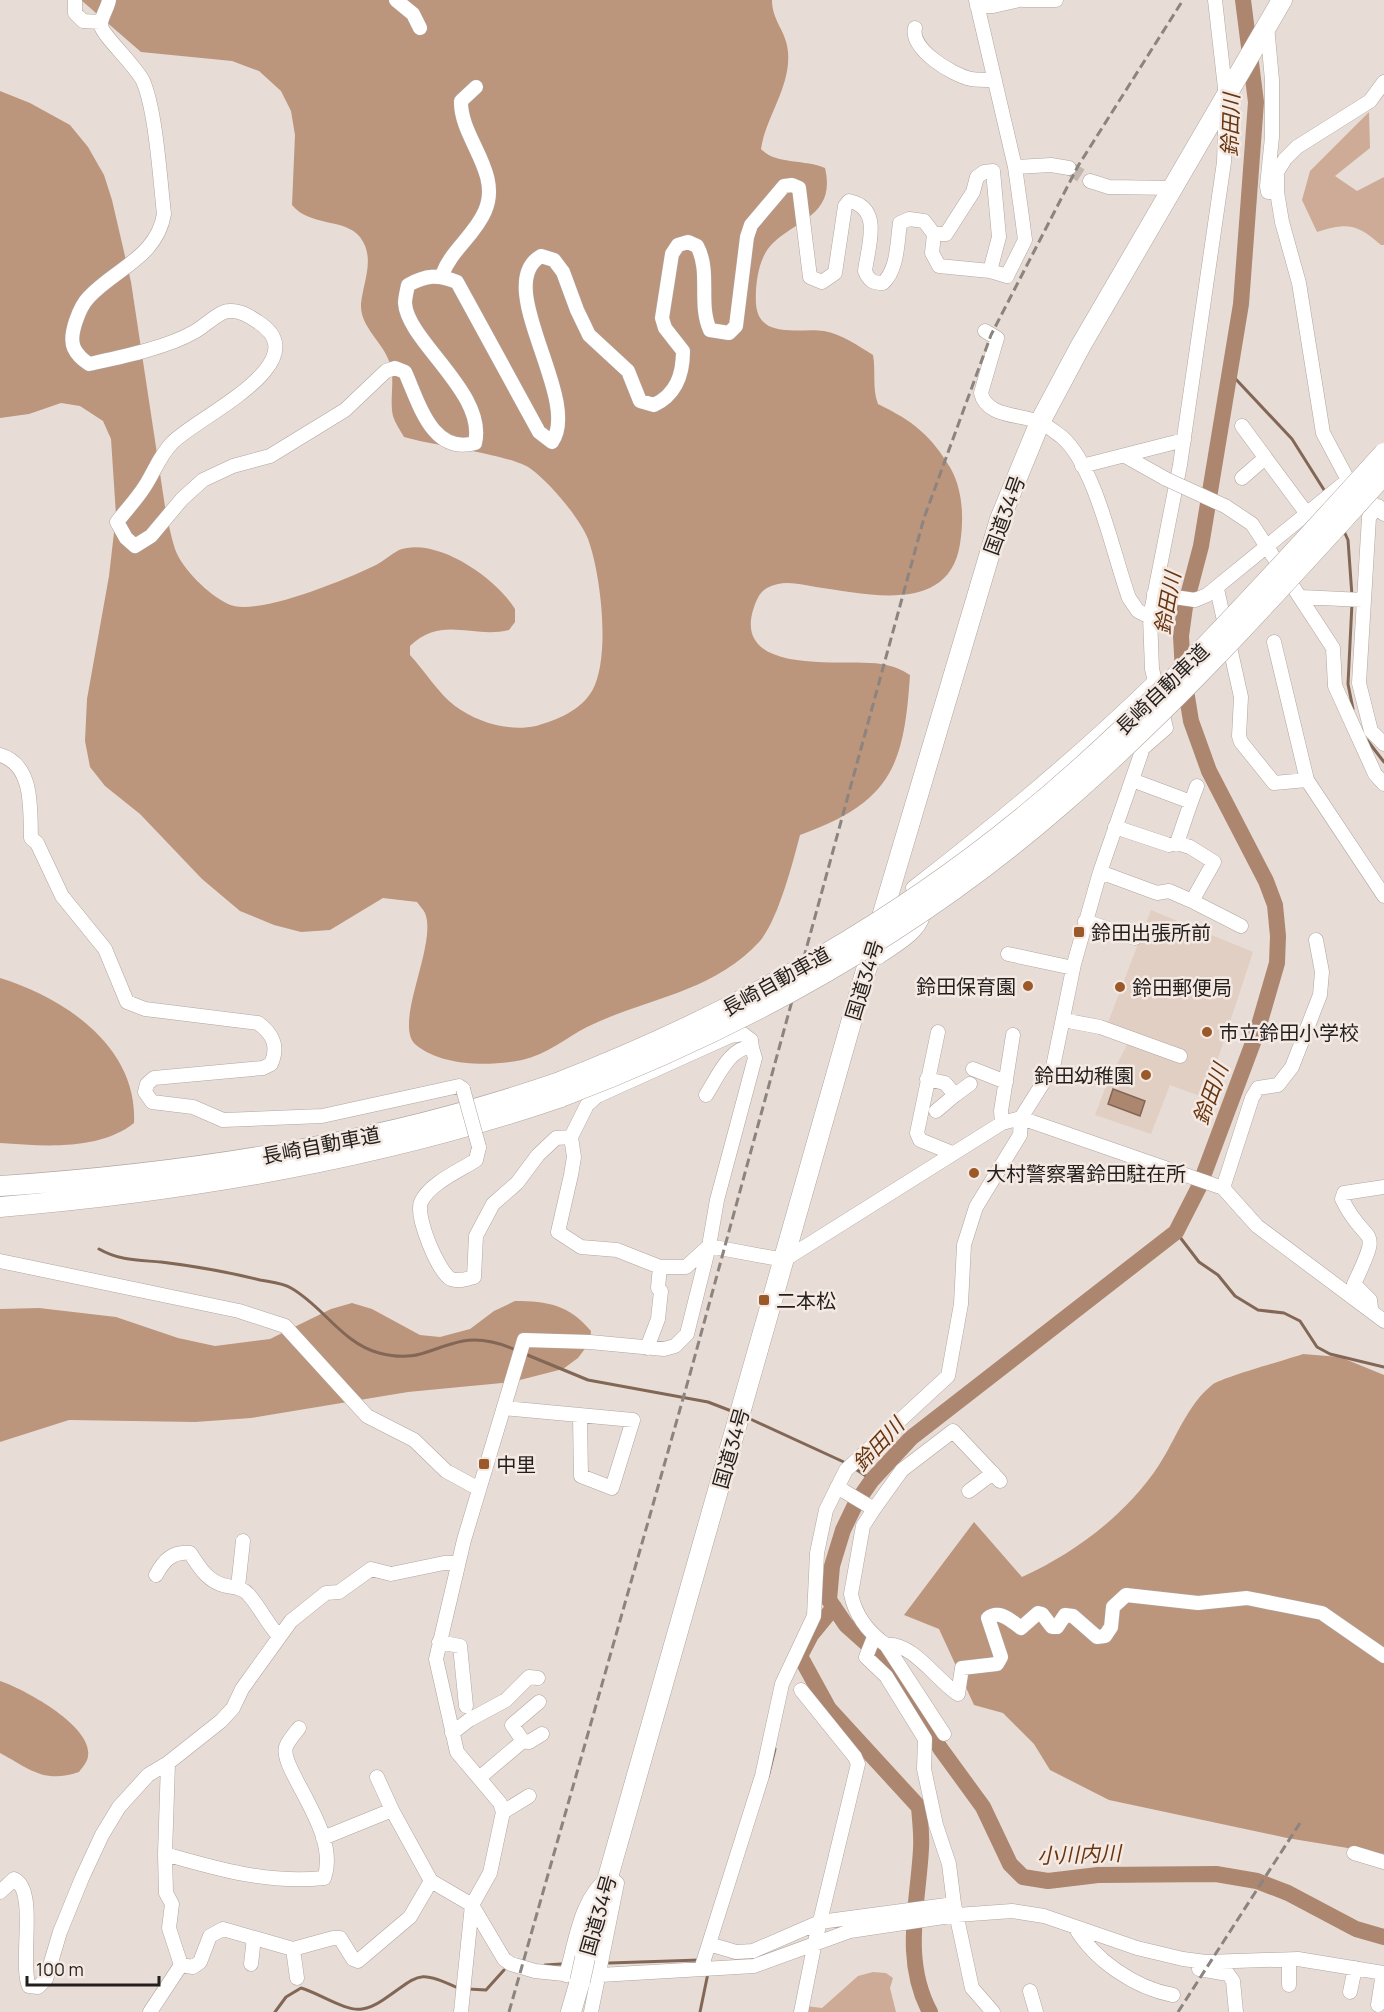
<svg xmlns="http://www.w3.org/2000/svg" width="1384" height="2012" viewBox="0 0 1384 2012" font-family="Manrope,'Noto Sans JP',sans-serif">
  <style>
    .built { fill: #e1cfc4 }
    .green { fill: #cdab96 }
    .forest { fill: #bc957d }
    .water { fill: #ac866f; stroke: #836756; stroke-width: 1.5 }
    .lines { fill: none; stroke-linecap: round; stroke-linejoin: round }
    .stream { stroke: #836756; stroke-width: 3 }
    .river { stroke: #ac866f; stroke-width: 16 }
    .minor-tunnel { stroke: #c1b7b1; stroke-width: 14; stroke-dasharray: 14 7; stroke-linecap: butt }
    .minor-casing { stroke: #b0a59f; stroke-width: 15 }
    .highway-casing { stroke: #b0a59f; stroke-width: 21 }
    .minor { stroke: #fff; stroke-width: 14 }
    .highway { stroke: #fff; stroke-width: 20 }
    .rail { stroke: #8c847f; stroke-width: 3; stroke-dasharray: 9 4.5; stroke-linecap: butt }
    .minor-bridge-casing { stroke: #b0a59f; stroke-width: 15; stroke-linecap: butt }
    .highway-bridge-casing { stroke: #b0a59f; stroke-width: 21; stroke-linecap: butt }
    .minor-bridge { stroke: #fff; stroke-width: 14 }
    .highway-bridge { stroke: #fff; stroke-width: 20 }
    .poi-dot { fill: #9b5828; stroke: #f5eae3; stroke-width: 2 }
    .labels { text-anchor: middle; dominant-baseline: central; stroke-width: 5; stroke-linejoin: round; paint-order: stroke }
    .street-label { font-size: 20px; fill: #231f1d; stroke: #f5eae3 }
    .poi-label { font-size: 20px; fill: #231f1d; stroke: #f5eae3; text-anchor: start }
    .water-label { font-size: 21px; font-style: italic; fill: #68350e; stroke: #f5eae3 }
  </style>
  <rect width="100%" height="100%" fill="#e8ddd6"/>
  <path class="built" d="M1151 910 1253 952 1205 1098 1170 1085 1151 1134 1095 1115 1107 1083 1129 1041 1107 1025Z"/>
  <path class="green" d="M1369 112 1370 148 1335 176 1357 191 1384 177V245H1381C1357 224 1348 222 1317 232L1302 200 1310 171Z
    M873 1972 886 1973 893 1978 890 1988 896 2012H805L806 2006 822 2008 858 1976Z"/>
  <path class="forest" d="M81 0H772C772 21 787 32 788 52 791 87 766 116 761 149 776 165 805 159 825 168 836 215 798 219 772 244 758 258 755 286 756 304 759 341 801 327 824 331 841 334 859 346 873 355 876 372 872 388 878 404 913 421 931 435 951 469 963 491 964 519 960 544 949 615 867 594 816 587 801 584 782 579 767 588 758 593 755 604 752 614 738 677 849 658 881 664 893 666 901 669 910 675 904 767 891 802 800 835 793 862 778 920 760 941 711 994 648 997 587 1027 566 1038 546 1055 522 1060 490 1066 443 1067 416 1045 392 1025 438 944 425 913 423 909 419 905 417 902L383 898 330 930 301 932 274 925 240 911 202 879 140 814 105 786 90 767 85 741 87 699 109 576 116 515 111 439 103 421 80 406 61 403 29 414 0 418V91L30 103 70 125 88 147 104 175 112 200 131 282 166 513C169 525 171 537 175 549 182 569 209 595 228 604 256 618 349 578 376 565 384 561 391 554 399 550 437 536 497 579 515 609V622L509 630C473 639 442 615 410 646V655C424 670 438 693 455 706 477 722 508 732 536 726 557 720 580 711 592 691 611 658 601 574 588 539 579 517 550 483 531 469 510 454 434 446 404 437 400 430 395 423 393 416 389 399 396 378 389 361 382 341 360 327 361 304 363 282 376 258 360 237 345 218 310 227 292 205L295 135 291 111 281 91 259 71 232 61 141 52Z
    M0 978C65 998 138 1047 134 1123 99 1151 43 1146 0 1143Z
    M515 1301C548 1301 569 1305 591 1331L590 1342 578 1358 563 1369 512 1382 408 1392 251 1418 195 1422 69 1420 0 1442V1309L39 1308 116 1317 178 1338 215 1346 270 1339 331 1309 352 1303 372 1309 420 1335 440 1337 470 1329 494 1311Z
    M1303 1354 1340 1357 1384 1375V1854L1287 1838 1109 1800 1050 1770 1034 1744 1003 1713 974 1705 939 1629 904 1615 974 1522 1022 1577C1075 1553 1127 1514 1159 1465 1176 1439 1187 1405 1212 1385 1223 1377 1286 1360 1303 1354Z
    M0 1681C24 1689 93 1726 88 1756 88 1761 82 1768 79 1772 44 1784 30 1769 0 1753Z"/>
  <path class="water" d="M1113 1089 1145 1101 1140 1116 1108 1104Z"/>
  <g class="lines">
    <path class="stream" d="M1231 374 1292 439 1326 493
      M1343 529 1348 540 1352 596
      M1352 603 1348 684 1353 709
      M1367 740 1384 762
      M1176 1232 1199 1262 1218 1275 1235 1296 1258 1310 1284 1313 1300 1321 1317 1347 1330 1354 1384 1367
      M99 1249C120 1261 139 1260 161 1262 194 1266 228 1272 260 1280 270 1282 283 1283 291 1288 323 1306 342 1343 379 1353 419 1363 428 1348 463 1341 480 1338 500 1343 516 1350
      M525 1354 588 1380 708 1402 734 1412
      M746 1417 846 1463
      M854 1468 872 1480
      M768 1777 775 1749
      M609 1963 700 1960
      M545 1965 561 1964
      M468 1989 486 1990 504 1970
      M275 2012 286 1997 301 1988C319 1993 346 2012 362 2009 370 2008 377 2004 383 2000 419 1976 416 1968 458 1988
      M700 2012 708 1973"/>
    <path class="river" d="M1243 0 1256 102 1241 304 1201 546 1185 607 1181 636 1183 672 1191 721 1209 771 1266 881 1275 905 1278 936 1277 963 1257 1032 1199 1187 1176 1232 911 1438 872 1480 856 1503 843 1530 832 1566 829 1600 846 1625 884 1659 895 1673 940 1748 983 1807 1010 1864 1023 1877 1048 1881 1098 1875 1216 1874 1257 1881 1288 1893 1356 1929 1384 1937
      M834 1607 811 1635 800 1656 829 1709 919 1807C920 1821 922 1835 921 1849 918 1904 902 1960 930 2012"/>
    <path class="minor-tunnel" d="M1069 168 1090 181"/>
    <g class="minor-casing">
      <path id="minor" d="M75 0V13L83 21 100 22
        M109 0C108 8 100 18 101 26 103 36 136 66 143 81 156 111 160 179 164 214 157 257 115 269 89 297 80 306 68 335 74 348 77 355 83 360 89 364 121 357 166 348 194 332 204 327 219 311 229 311 240 310 249 316 258 322 321 362 195 418 172 443 160 455 154 472 145 486 137 499 126 510 117 522L126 538 135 546 151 536 182 499 203 480 233 466 270 456 345 410 386 371 395 368 405 372C419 403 432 455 475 443 487 393 407 341 405 303 405 298 407 290 408 285 426 275 438 274 457 282L539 432 552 442C582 399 491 285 541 256L554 260 563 272 577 310 589 335 628 371 640 401 654 405C677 394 683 374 683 351L665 328 662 318 672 254 678 245 688 242 697 246C711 271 698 304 710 330L729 333 736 326 747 237 751 225 784 186 792 185 799 188 810 277 822 282 835 273 845 206 849 201C883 208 868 246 865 271 869 281 873 283 883 283 898 269 897 243 900 223L909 219 924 221 934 234H946L973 192 977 177 984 172 993 171 999 237 990 271 939 266 932 253 934 234
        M396 0 413 14 420 28
        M976 0 1015 167 1022 217 1025 240 1007 276 990 271
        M1023 0H1056
        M977 6H993L1019 0
        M1267 26 1272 80V137L1267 186 1268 192H1277
        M915 28C910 49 952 75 971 79 978 80 987 80 995 80
        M1384 82 1370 101 1297 147 1285 159 1277 172V192L1282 222 1299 283 1323 433 1348 480 1384 514
        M1015 167 1051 165 1069 168
        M1090 181 1109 187 1173 188
        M442 275C451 250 475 235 485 211 502 172 460 138 461 101L476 87
        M985 331 997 338 981 393C986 417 1020 414 1039 422 1047 425 1055 432 1062 437 1096 467 1113 554 1129 598L1138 611 1150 617
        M1242 426 1307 514
        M1125 456 1166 479
        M1082 466 1184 440
        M1242 478 1265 458
        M1225 506 1252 524 1333 648 1335 686 1375 774 1384 784
        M1378 506 1369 517 1359 683 1371 731 1384 744
        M1217 589 1241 697 1239 736 1241 742 1274 783 1307 780
        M1154 594 1195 600 1207 595 1348 480
        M1301 597 1363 600
        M1274 642 1307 780 1384 896
        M0 755C34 765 30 809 31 838L37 843 62 896 105 949 127 1002 145 1009 258 1023C273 1034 279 1046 271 1064L263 1068 154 1078 147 1084 145 1092 152 1102 193 1107 223 1120 322 1116 459 1086 463 1089
        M1191 802 1197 786
        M1115 827 1169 845 1177 843 1191 802 1132 780
        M1100 872 1157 893 1169 891 1192 901 1214 862 1190 847 1177 843
        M913 888C997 823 1078 756 1155 681
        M1192 901 1241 926
        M1085 921 1135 938
        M1008 954 1073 968
        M871 955 879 957C897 944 925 931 924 907
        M1063 1020 1100 1027 1180 1056
        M938 1032 917 1133 920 1140 952 1153
        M973 1069 1006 1082
        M927 1079 945 1083 955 1095 936 1111
        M955 1095 970 1084
        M1002 1123 1001 1111 1013 1035
        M571 1137 587 1105 597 1096 730 1036 743 1034 751 1040 752 1048
        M479 1147 476 1160C459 1171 430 1183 421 1202 415 1216 438 1272 451 1279 459 1282 467 1279 474 1277L476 1236 493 1204 517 1183 538 1155 556 1138 571 1137 574 1157 571 1175 558 1232 581 1247 617 1250 660 1267H686L709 1246 784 1260 1002 1123 1021 1118 1223 1188 1257 1226 1384 1321
        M1223 1188 1252 1098 1258 1088 1278 1085 1292 1067 1320 995 1322 972 1316 940
        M0 1261 239 1311 285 1326 367 1416 414 1440 446 1471 479 1489
        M1371 1308 1370 1300 1354 1284C1384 1221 1366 1249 1342 1199L1344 1193 1384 1187
        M647 1348 658 1319 661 1291 658 1288 660 1267
        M504 1408 633 1420 612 1488 581 1476 580 1417
        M837 1487 874 1509 863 1526 851 1594C855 1615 868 1632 886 1645 913 1642 937 1681 958 1694L962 1668 997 1664 1001 1657 988 1618C1000 1609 1011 1621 1021 1628L1038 1613 1042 1614 1052 1627H1057L1065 1615 1073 1616 1097 1637 1105 1636 1111 1627 1113 1607 1126 1595 1198 1603 1247 1598 1322 1613 1384 1656
        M969 1491 993 1473
        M874 1509 902 1470 953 1431 1000 1481
        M156 1575C164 1560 173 1551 190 1553 199 1566 206 1580 223 1585 232 1588 241 1586 248 1594 260 1607 266 1622 278 1635
        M238 1587 243 1541
        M874 1637 866 1657 886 1676 925 1739 924 1769 936 1825 949 1864 954 1904 972 1988 993 2012
        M439 1642 460 1646 466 1706
        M886 1645 944 1734
        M452 1733 469 1720 506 1700 529 1677 538 1678
        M523 1741 512 1725 539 1702
        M168 1763 165 1854 166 1893 172 1904 169 1928 181 1965
        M377 1777 392 1810
        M479 1778 523 1741 529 1742 542 1734
        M503 1812 529 1796
        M323 1838 392 1810 431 1881 472 1905 504 1959 511 1964 535 1971 583 1976 754 1966 850 1931 957 1915 1012 1911 1044 1916 1137 1948 1183 1959 1206 1962 1298 1959 1384 1973
        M1354 1853 1384 1862
        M165 1854C217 1869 269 1884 324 1878 341 1832 279 1769 286 1747 288 1741 295 1733 299 1728
        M0 1892 14 1879C38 1890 19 1962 29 1986L38 1987 46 1979 60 1932 82 1878 102 1835 119 1807 148 1775 168 1763 221 1721 233 1708 242 1689 291 1621 326 1593 339 1592 371 1569 391 1574 444 1563H458
        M1075 1927C1094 1960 1135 1988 1173 1995
        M709 1944 736 1952 753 1951 820 1922 954 1904
        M293 1949 297 1978
        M1289 1960V1985
        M251 1964 254 1938
        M181 1965 193 1967 200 1962 210 1936 223 1929 293 1949 333 1938H340L353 1959 358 1961 410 1917 431 1881
        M701 1969 762 1776 782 1684 814 1616 817 1553 826 1510 846 1470 948 1376 961 1304 964 1245 976 1207 1020 1135 1021 1118 1053 1067 1074 964 1100 872 1143 748 1166 728 1152 669 1150 617 1180 465 1224 162 1226 97 1215 0
        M1199 1969 1228 1974 1233 1981 1236 2012
        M566 1975C576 1942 580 1898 609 1877L617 1883 591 2012
        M1030 1991 1036 2012
        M1350 1992 1355 1968
        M1378 2005 1383 1973
        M150 2012 181 1965
        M461 2012 472 1905 490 1873 503 1812 500 1803 457 1752 436 1659 464 1540 524 1340 590 1342 664 1349 675 1346 687 1334 709 1246 717 1200 755 1058 752 1048C731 1044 716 1080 706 1095
        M801 2012 815 1942 858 1764 855 1757 801 1690"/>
    </g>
    <g class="highway-casing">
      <path id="highway" d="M0 1186C189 1173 377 1145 557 1083
        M0 1207C190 1191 380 1159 561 1097
        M585 1958 864 977 1000 519 1040 422 1080 347 1282 0
        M571 2012 580 1981"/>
    </g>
    <use href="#minor" class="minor"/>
    <use href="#highway" class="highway"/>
    <path class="rail" d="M509 2012 690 1374 924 518 991 335 1078 166 1183 0
      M1178 2012 1300 1823"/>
    <g class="minor-bridge-casing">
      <path id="minor-bridge" d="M1166 479 1225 506
        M463 1089 479 1147"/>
    </g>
    <g class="highway-bridge-casing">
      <path id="highway-bridge" d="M557 1083C706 1025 845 952 973 856 1127 741 1255 594 1384 453
        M561 1097C743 1028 914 933 1061 805 1178 704 1280 589 1384 475
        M580 1981 585 1958"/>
    </g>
    <use href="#minor-bridge" class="minor-bridge"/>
    <use href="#highway-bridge" class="highway-bridge"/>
  </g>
  <g class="poi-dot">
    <rect x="1073" y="926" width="12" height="12" rx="3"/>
    <circle cx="1028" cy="986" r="6"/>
    <circle cx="1120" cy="987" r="6"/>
    <circle cx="1207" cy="1032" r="6"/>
    <circle cx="1146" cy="1075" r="6"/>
    <circle cx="974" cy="1173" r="6"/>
    <rect x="758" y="1294" width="12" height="12" rx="3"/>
    <rect x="478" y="1458" width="12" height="12" rx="3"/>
  </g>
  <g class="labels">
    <g class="street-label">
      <text transform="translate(1004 515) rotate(-70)">国道34号</text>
      <text transform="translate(1162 689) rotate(-44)">長崎自動車道</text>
      <text transform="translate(864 980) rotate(-73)">国道34号</text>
      <text transform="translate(776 981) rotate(-29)">長崎自動車道</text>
      <text transform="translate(321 1145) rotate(-11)">長崎自動車道</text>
      <text transform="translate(731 1448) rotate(-74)">国道34号</text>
      <text transform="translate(598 1915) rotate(-74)">国道34号</text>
    </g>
    <g class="poi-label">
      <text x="1091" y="932">鈴田出張所前</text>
      <text x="1016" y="986" text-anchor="end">鈴田保育園</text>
      <text x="1132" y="987">鈴田郵便局</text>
      <text x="1219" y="1032">市立鈴田小学校</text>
      <text x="1134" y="1075" text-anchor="end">鈴田幼稚園</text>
      <text x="986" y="1173">大村警察署鈴田駐在所</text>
      <text x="776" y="1300">二本松</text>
      <text x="496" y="1464">中里</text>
    </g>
    <g class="water-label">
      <text transform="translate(1230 125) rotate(-88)">鈴田川</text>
      <text transform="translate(1167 603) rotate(-80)">鈴田川</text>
      <text transform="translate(1210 1094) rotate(-70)">鈴田川</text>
      <text transform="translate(878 1444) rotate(-47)">鈴田川</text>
      <text transform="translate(1079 1854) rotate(-2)">小川内川</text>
    </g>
  </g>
  <path d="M27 1976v9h132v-9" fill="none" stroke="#231f1d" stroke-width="3"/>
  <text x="36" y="1976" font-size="18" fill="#231f1d" stroke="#f5eae3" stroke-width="4.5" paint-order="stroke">100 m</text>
</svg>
